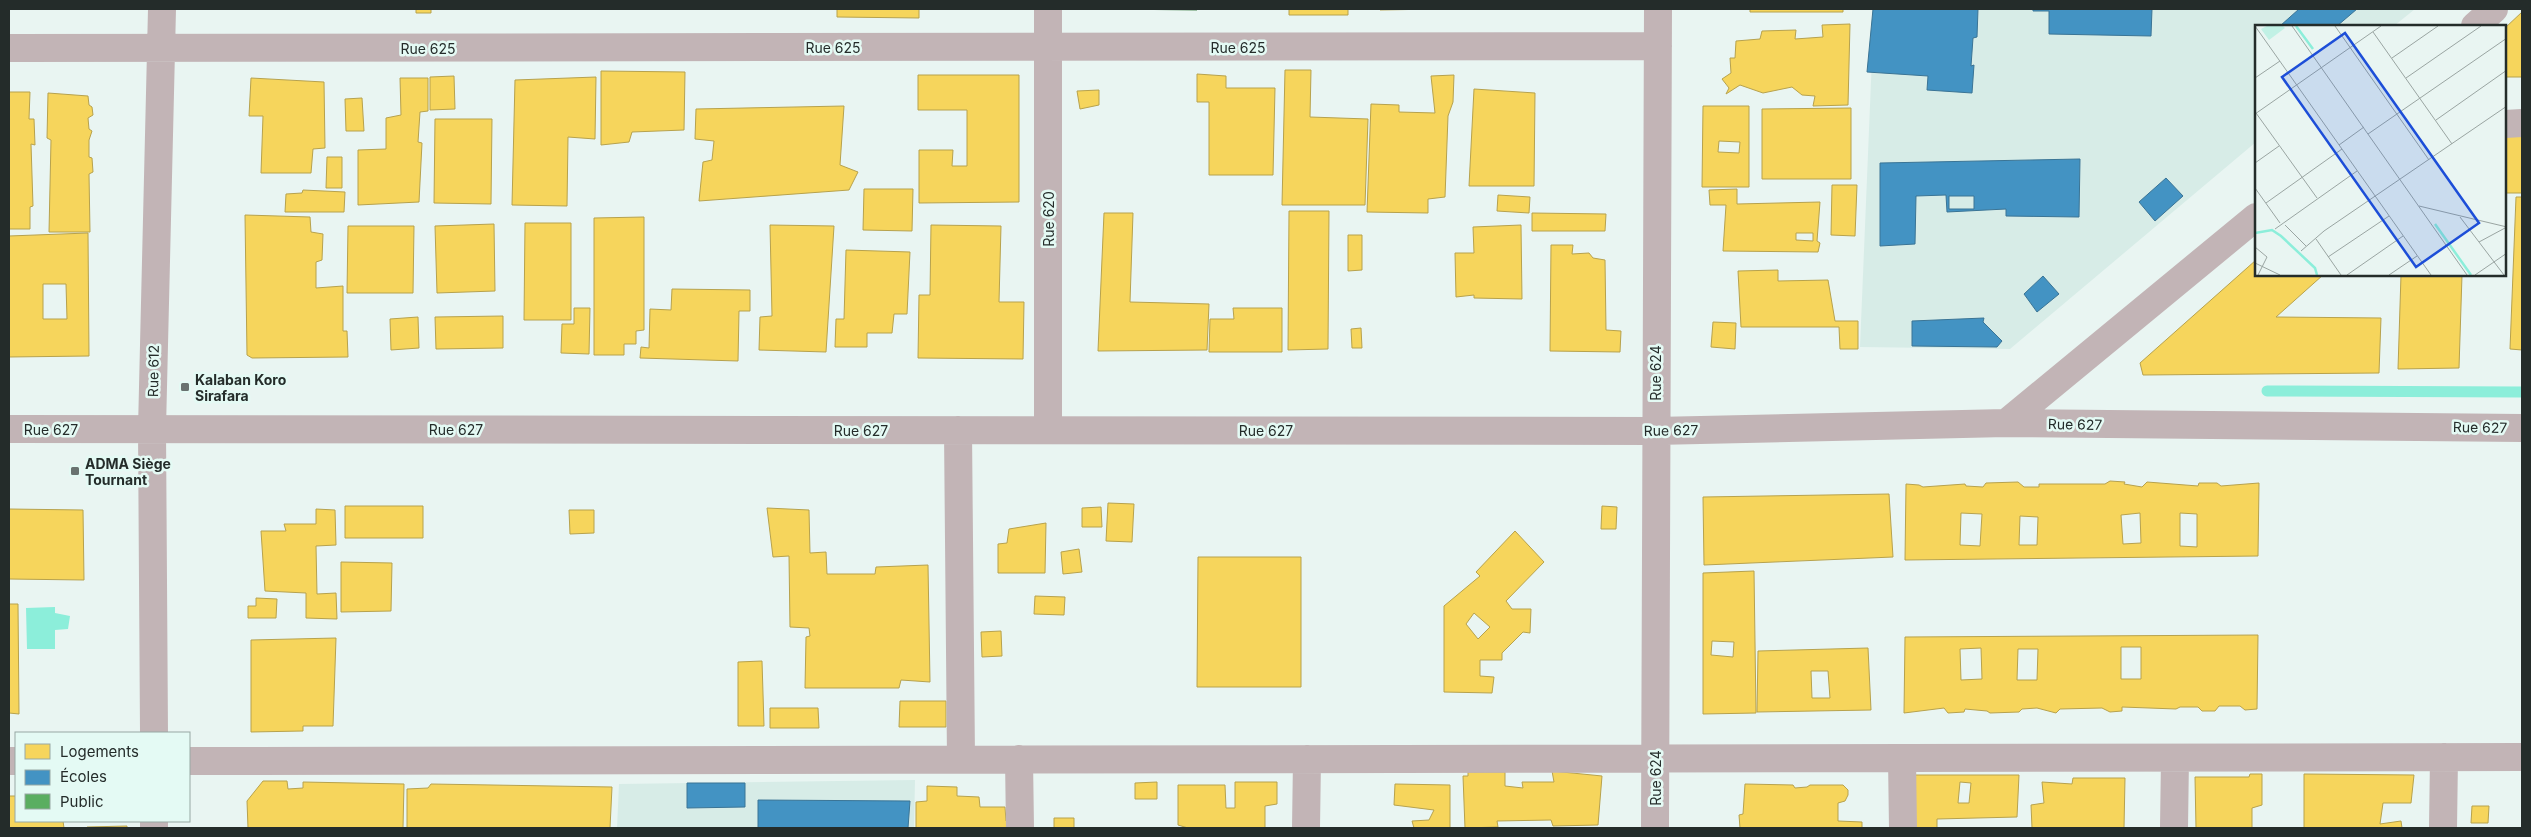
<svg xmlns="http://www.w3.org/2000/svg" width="2531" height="837" viewBox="0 0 2531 837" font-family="Inter,sans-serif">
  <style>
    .built { fill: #d7ece7 }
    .water { fill: #8ceeda }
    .homes { fill: #f6d55c; stroke: #b7a24d; fill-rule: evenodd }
    .schools { fill: #4393c3; stroke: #3a7495; fill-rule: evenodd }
    .public { fill: #5aae61; stroke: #4a8750 }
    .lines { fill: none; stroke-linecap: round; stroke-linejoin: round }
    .stream { stroke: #8ceeda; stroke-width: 11 }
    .minor { stroke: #c2b4b6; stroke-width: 28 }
    .poi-dot { fill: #697270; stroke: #e4faf4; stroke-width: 2 }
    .labels { text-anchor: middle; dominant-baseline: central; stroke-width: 5; stroke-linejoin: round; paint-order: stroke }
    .street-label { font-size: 14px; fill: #242c2a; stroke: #e4faf4 }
    .poi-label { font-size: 14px; font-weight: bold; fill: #242c2a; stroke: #e4faf4; text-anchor: start }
    .inset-river { fill: none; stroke: #8ceeda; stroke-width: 2.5 }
    .inset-road { fill: none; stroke: #9aa5a2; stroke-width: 1 }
    .view { fill: #1d4ed8; fill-opacity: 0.15; stroke: #1d4ed8; stroke-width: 2.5 }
    .inset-edge { fill: none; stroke: #242c2a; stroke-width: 2.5 }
  </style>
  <rect width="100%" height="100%" fill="#e9f5f2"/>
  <path class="built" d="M1874 9H2415L2394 26H2256V142L2010 349 1860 347Z
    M915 780 914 828H617L619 784Z"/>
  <path class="water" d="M55 607V613L70 616 68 629 55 630V649H27L26 608Z"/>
  <path class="homes" d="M416 9H431V13H416Z
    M837 9H919V18L837 17Z
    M1289 9H1348V15H1289Z
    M1380 9H1437L1380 10Z
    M1750 9H1843V12H1750Z
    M2522 12V77H2505V28Z
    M1850 24 1848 105 1813 106 1815 96 1802 95 1792 87 1763 93 1740 85 1726 94 1729 88 1722 79 1731 73 1730 58H1735L1736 41 1760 39 1762 31 1796 30 1795 39 1823 37 1822 25Z
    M1285 70H1311L1310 117 1368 119 1365 205H1282Z
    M601 71 685 72 684 130 632 132 629 142 601 145Z
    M1197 74 1226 76V88H1275L1273 175H1209V102H1197Z
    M918 75H1019V202L919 203V150H953L952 166H967V110H918Z
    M1454 75 1453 102 1448 116 1445 197 1428 199V213L1367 212 1371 104 1399 105V112L1435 113 1431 76Z
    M454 76 455 109 430 110V77Z
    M596 77 595 139 568 137 567 206 512 205 515 80Z
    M251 78 324 82 325 148 313 149 311 173H261L263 116H249Z
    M400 78H428V111L420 112 418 142 422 143 419 202 358 205V150L386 149V118L401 115Z
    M1474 89 1535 93 1534 186H1469Z
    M1099 90V105L1080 109 1077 91Z
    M9 92H30L29 119H34L35 145 31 144 33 206 30 207V229H9Z
    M48 93 88 96 89 105 92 107 93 115 88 118 89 129 92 131 89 140V157L92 158 93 172 89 174 90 232H49L51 140 47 138Z
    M362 98 364 131H346L345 99Z
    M844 106 840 165 858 172 849 190 699 201 703 162 712 160 714 141 695 139 696 109Z
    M1703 106H1749V187H1702ZM1719 141 1740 142 1739 153 1718 152Z
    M1851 108V179H1762V109Z
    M435 119H492L491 204 434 203Z
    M2505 129H2522V193H2505Z
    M327 157H342V188H326Z
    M1832 185H1857L1855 236 1831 235Z
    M864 189H913L912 231 863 230Z
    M1737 189V204L1820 202 1817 241 1820 243 1818 252 1723 251 1726 205H1710L1709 190ZM1796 233H1813V241L1796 240Z
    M303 190 345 192 344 212H285L286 194 302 193Z
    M1498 195 1530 197 1529 213 1497 211Z
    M2516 197H2522V350L2510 349Z
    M1289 211H1329L1328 349 1288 350Z
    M1104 213H1133L1130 302 1209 304 1207 350 1098 351Z
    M1532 213 1606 214 1605 231H1532Z
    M245 215 310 217 311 232 323 234 322 260 316 262V288L343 286V331H347L348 357 252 358 247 355Z
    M644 217V330L636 331V344H624V355H594V218Z
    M525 223H571V320H524Z
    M494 224 495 291 437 293 435 226Z
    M770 225 834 226 826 352 759 350 760 317 772 316Z
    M931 225 1001 226 999 302H1024L1023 359 918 358 919 295H930Z
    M1521 225 1522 299 1474 298V295L1456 297 1455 253H1474L1473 227Z
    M348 226H414L413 293H347Z
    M88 233 89 356 9 357V236ZM43 284H66L67 319H43Z
    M1348 235H1362V270L1348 271Z
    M1551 245H1573L1572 254 1589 253 1593 258 1605 260 1606 330 1621 331 1620 352 1550 351Z
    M846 250 910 252 907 314H894L892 333H867V347H835L836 319H844Z
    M2256 260V275H2323L2276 317 2381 318 2379 373 2143 375 2140 363Z
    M1778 270V281L1828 280 1835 321H1858V349H1840L1839 327H1741L1738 271Z
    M2401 275H2462L2459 368 2398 369Z
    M672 289 750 290V311H739L738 361 640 358 641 347 649 348 650 309 671 310Z
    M574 308H590L589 354 561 353 562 324H574Z
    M1233 308H1282V352H1209L1210 319H1234Z
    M503 316V348L436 349 435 317Z
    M418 317 419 348 391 350 390 319Z
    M1713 322 1736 323 1735 349 1711 347Z
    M1361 328 1362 348H1352L1351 329Z
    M2110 481 2125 482 2124 484 2142 487 2147 482 2198 486 2199 483H2217L2221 486 2259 483 2258 556 1905 560 1906 484 1919 485 1923 487 1965 484 1966 486 1983 487 1986 483 2018 482 2024 487H2039V484H2105ZM1961 513 1982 514 1980 546 1960 545ZM2140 513 2141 543 2123 544 2121 515ZM2180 513 2197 514V547L2180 546ZM2020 516 2038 517 2037 545H2019Z
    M1889 494 1893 557 1704 565 1703 497Z
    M1108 503 1134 504 1132 542 1106 541Z
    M345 506H423V538H345Z
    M1602 506 1617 507 1616 529H1601Z
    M1101 507 1102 527H1082V508Z
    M767 508 809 510 810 553 826 552 827 574H875L876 567 928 565 930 682 901 680 899 688H805L806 637 810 636 809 628 790 627 789 556 773 557Z
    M9 509 83 510 84 580 9 579Z
    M316 509 335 510 336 545 316 546 317 594 336 593 337 619 306 618V593L265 591 261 531H286L284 524H316Z
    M569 510H594V533L570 534Z
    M1046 523 1045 573H998V544L1007 543 1009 529Z
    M1515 531 1544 562 1506 601 1512 609H1531L1530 633 1523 632 1502 653V660H1480V676L1494 677 1492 693 1444 692V606L1480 576 1476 572ZM1474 613 1490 627 1478 639 1466 624Z
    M1079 549 1082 572 1063 574 1061 552Z
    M1198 557H1301V687H1197Z
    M341 562 392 563 391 611 341 612Z
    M1754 571 1756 713 1703 714V573ZM1712 641 1734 642 1733 657 1711 655Z
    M1035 596 1065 597 1064 615 1034 614Z
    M256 598 277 599 276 618H248V606H256Z
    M9 604H18L19 714 9 713Z
    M1001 631 1002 656 982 657 981 632Z
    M2258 635 2257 709 2245 710 2240 706H2219L2215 711H2202L2198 707H2180L2176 709 2122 707V711L2110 712 2102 708 2060 709 2056 713 2037 708 2022 709 2019 712 1990 713 1987 711 1965 709 1964 712 1948 713 1944 708 1904 713 1905 637ZM2121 647H2141V679H2121ZM1981 648 1982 679 1961 680 1960 649ZM2018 649H2038L2037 680H2017Z
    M336 638 333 726H303V731L251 732V640Z
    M1868 648 1871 710 1757 712 1758 651ZM1811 671H1828L1830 698H1812Z
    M762 661 764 726H738V662Z
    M900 701H946V727H899Z
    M770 708H818L819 728H770Z
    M1552 771 1602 776 1598 825 1553 826 1551 820 1497 821 1498 827 1465 828 1463 776H1468V772H1505V786L1523 788 1522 782H1554Z
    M2250 774H2262V805L2252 808V828H2196L2195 777H2249Z
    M2304 774 2414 775 2411 803H2383L2380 824 2401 821 2402 828H2304Z
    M1915 775H2019L2017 817 1937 819V828H1915ZM1960 782 1971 783 1969 803H1958Z
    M2073 778H2125L2124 828H2032L2031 805 2044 803 2042 782 2072 784Z
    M263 781H287L288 789 303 788V782L404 784 403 828H248L247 801Z
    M1157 782V799H1135V783Z
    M1235 782H1277V804L1265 806V828H1188L1178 825V785H1225L1226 808H1235Z
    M431 784 612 787 610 828H407V789L428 788Z
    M1395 784 1450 785V828H1414L1412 821 1429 820 1434 810 1394 805Z
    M1745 784 1793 785 1795 788 1807 787 1810 785H1843L1848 790V795L1845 801 1838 803V821L1862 822V828H1740L1739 815 1743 814Z
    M927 786 957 787V796L979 797 980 807H1005L1006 821H1011V828H916V802L927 801Z
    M9 796H16V821H63L64 828H9Z
    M2472 806H2489L2488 823H2471Z
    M1054 818H1074V828H1054Z
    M127 826V828H87V827Z"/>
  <path class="schools" d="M1873 9H1978L1977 37 1973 38 1971 66 1974 65 1972 93 1927 90 1928 76 1867 72Z
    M2033 9H2152L2151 36 2049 34V11H2033Z
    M2299 9H2357L2337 26H2280Z
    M2080 159 2079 217 2006 216V209L1947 212 1946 195 1916 196 1915 244 1880 246V163ZM1949 196H1974V209H1949Z
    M2166 178 2183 196 2155 221 2139 202Z
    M2043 276 2059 294 2037 312 2024 294Z
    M1984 318 1983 322 2002 341 1997 347 1912 346V321Z
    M687 783H745V807L687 808Z
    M758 800 910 801 908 828H758Z"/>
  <path class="public" d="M1111 9H1197V10Z"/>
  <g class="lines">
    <path class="stream" d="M2267 391 2522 392"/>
    <path class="minor" d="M2475 26 2494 9
      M9 48 1658 46
      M2505 124 2522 123
      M2006 423 2256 217
      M9 429 1655 431 2006 423 2522 428
      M958 430 961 759
      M1048 430V9
      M154 733 152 429 162 9
      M1902 758 1903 828
      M1019 759 1020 828
      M9 761H16
      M189 761 2522 757
      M154 821V828
      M1306 828 1307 759
      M1655 828 1658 9
      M2174 828 2175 758
      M2443 828 2444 757"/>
  </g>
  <g class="poi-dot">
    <rect x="180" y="382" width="10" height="10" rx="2.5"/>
    <rect x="70" y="466" width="10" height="10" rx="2.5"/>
  </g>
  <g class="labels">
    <g class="street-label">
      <text x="833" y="47">Rue 625</text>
      <text x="1238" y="47">Rue 625</text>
      <text x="428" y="48">Rue 625</text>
      <text transform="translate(1048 219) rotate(-90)">Rue 620</text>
      <text transform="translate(153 371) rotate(-89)">Rue 612</text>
      <text transform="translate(1655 373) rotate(-90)">Rue 624</text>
      <text transform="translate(2075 424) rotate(1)">Rue 627</text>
      <text transform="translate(2480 427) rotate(1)">Rue 627</text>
      <text x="51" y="429">Rue 627</text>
      <text x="456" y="429">Rue 627</text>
      <text x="861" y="430">Rue 627</text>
      <text x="1266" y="430">Rue 627</text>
      <text transform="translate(1671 430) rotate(-1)">Rue 627</text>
      <text transform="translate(1655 778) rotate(-90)">Rue 624</text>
    </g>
    <g class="poi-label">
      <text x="195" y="379">Kalaban Koro<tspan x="195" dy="16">Sirafara</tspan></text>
      <text x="85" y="463">ADMA Siège<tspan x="85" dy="16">Tournant</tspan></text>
    </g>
  </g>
  <g transform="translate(2255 25)">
    <rect width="251" height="251" fill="#e9f5f2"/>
    <path d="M12 1H28L30 3 14 15 6 4Z" fill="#c1f1e5"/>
    <path class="inset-river" d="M41 1 58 24M180 199 216 250M0 208 17 205 26 211 60 243 62 250"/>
    <path class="inset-road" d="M0 1 176 250M37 1 212 250M80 1 174 135M118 7 197 119M137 33 183 1M0 53 25 36M151 53 226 1M1 88 62 173M0 89 126 1M181 95 252 45M113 109 252 13M84 120 109 102M0 138 24 121M0 163 25 198M11 178 87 124M164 181 252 202M205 192 249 250M30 200 51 221M20 204 102 146M61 214 86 250M224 217 250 203M0 222 12 232 3 250M46 226 69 206 252 81M73 232 134 191M0 238 25 250M92 250 148 211M134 250 162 231M220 250 252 228"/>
    <path class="view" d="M90 8 224 198 161 242 27 52Z"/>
    <rect width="251" height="251" class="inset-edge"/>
  </g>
  <rect width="2531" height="837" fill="none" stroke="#242c2a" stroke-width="20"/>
  <rect x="15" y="732" width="175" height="90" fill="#e4faf4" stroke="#97a8a3"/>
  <rect x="25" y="744" width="25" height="15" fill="#f6d55c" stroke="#97a8a3"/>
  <text x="60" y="757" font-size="15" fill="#242c2a">Logements</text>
  <rect x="25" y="770" width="25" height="15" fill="#4393c3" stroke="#97a8a3"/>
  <text x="60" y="782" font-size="15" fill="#242c2a">Écoles</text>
  <rect x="25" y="794" width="25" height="15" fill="#5aae61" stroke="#97a8a3"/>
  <text x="60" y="807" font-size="15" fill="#242c2a">Public</text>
</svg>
